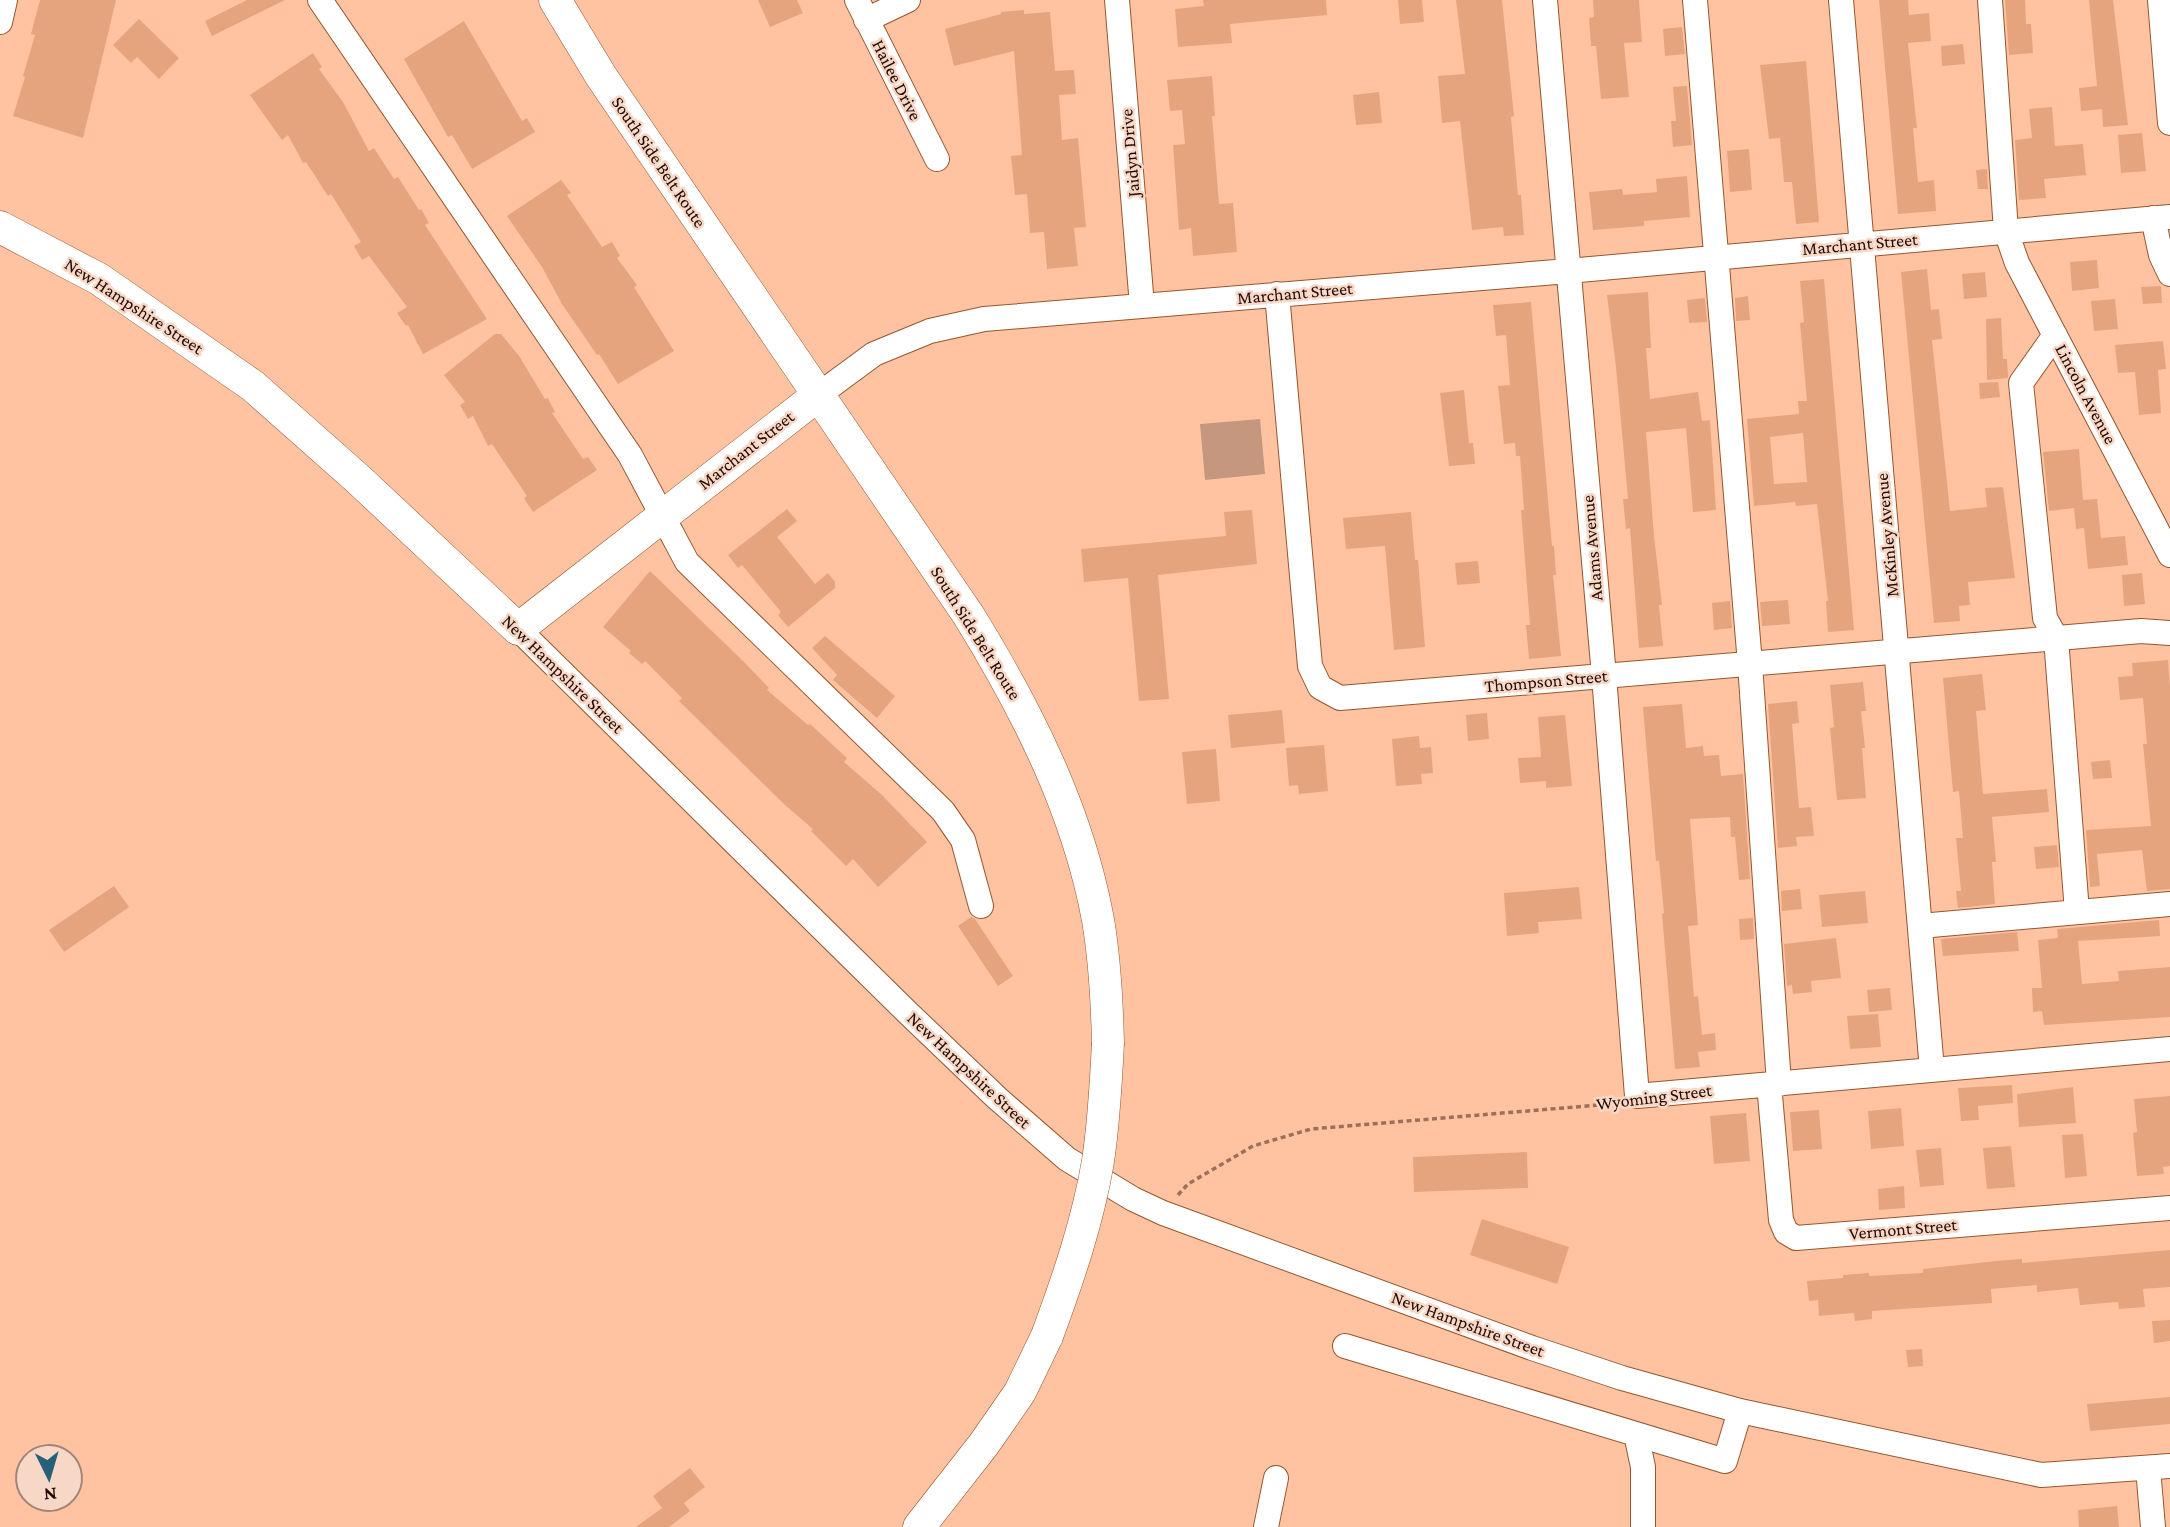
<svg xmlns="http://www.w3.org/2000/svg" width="2170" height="1527" viewBox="0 0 2170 1527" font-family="'Crimson Pro',serif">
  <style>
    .green { fill: #c4977e }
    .building { fill: #e5a47e; fill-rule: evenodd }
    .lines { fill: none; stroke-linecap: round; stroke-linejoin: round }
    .minor-casing { stroke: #97562d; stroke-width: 26 }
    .major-casing { stroke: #97562d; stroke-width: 33 }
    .path { stroke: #9d705a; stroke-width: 3.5; stroke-dasharray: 5 3.5; stroke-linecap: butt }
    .minor { stroke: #fff; stroke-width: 24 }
    .major { stroke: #fff; stroke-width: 32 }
    .major-bridge-casing { stroke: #97562d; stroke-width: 33; stroke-linecap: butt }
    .major-bridge { stroke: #fff; stroke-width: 32 }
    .labels { text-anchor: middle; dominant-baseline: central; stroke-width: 5; stroke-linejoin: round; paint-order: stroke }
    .street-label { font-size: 18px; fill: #220900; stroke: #f7d8c7 }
  </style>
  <rect width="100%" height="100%" fill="#ffc3a2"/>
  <path class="green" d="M1260 419 1265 474 1205 480 1200 424Z"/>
  <path class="building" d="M40 0H116L83 138 13 116 25 77 23 76 35 35 31 34Z
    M247 0H285L212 36 205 21Z
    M758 0H797L803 13 770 27Z
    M1203 0H1326L1327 15 1230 24 1232 43 1178 47 1175 9 1204 6Z
    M1398 0H1422L1424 22 1400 24Z
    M1456 0H1502L1514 116 1511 117 1518 195H1521L1524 235 1504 236 1503 227 1472 230 1460 121 1442 123 1438 76 1465 74Z
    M1593 0H1639L1642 42 1624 43 1629 97 1601 99 1596 46H1591L1589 18 1594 17Z
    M1879 0H1908L1909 15 1929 13 1931 41 1908 43 1917 128H1913L1918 182 1934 180 1936 211 1898 214Z
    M2005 0H2025L2026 24H2031L2033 53 2009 55Z
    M2089 0H2113L2128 125 2103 127 2102 109 2081 111 2079 88 2097 86Z
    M1024 10V14L1050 12 1055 71 1074 70 1076 94 1059 95 1062 140 1078 138 1086 227 1074 228 1078 266 1047 269 1044 232 1030 233 1027 194 1015 195 1011 156 1022 155 1014 51 954 66 945 29 1001 14V12Z
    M139 19 179 58 159 79 137 57 131 63 113 45Z
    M464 21 522 121 527 118 535 132 472 169 452 135 448 137 404 59Z
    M1682 27 1685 54 1665 56 1663 29Z
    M1963 44 1965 64 1942 66 1941 46Z
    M313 53 322 67 319 69 343 102 369 151 374 148 394 179 398 177 419 210 421 209 429 223 425 225 487 319 423 354 408 325 406 326 397 313 407 307 369 256 362 260 354 246 361 242 331 194 328 196 306 162 303 163 288 135 282 140 250 95Z
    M1806 61 1819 222 1796 224 1792 182H1784L1780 138 1769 139 1760 65Z
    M1212 76 1215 116H1212L1219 204 1233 203 1237 252 1193 256 1191 228 1179 230 1173 145 1185 144 1182 110 1170 111 1167 80Z
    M1687 86 1692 145 1673 147 1671 121H1676L1673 87Z
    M1379 92 1382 123 1356 125 1353 95Z
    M2052 107 2055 146 2083 144 2086 175 2044 179 2046 198 2019 200 2015 140 2032 138 2029 109Z
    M2142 133 2146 171 2121 173 2118 135Z
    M1749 149 1752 190 1730 192 1727 151Z
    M1987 169 1988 189H1978L1976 170Z
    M1687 176 1690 217 1644 221V226L1593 230 1589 192 1622 189 1623 195 1657 192 1656 179Z
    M561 180 571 193 567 195 602 247 612 242 620 256 617 258 637 285 634 287 674 351 618 384 599 354 597 355 562 304 542 267 507 216Z
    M2097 260 2099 288 2072 291 2070 262Z
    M1927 269 1931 310 1939 309 1942 339 1932 340 1950 511 1987 507 1985 488 2003 487 2015 578 1968 582 1970 605 1959 606 1960 621 1934 623 1901 272Z
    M1985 272 1987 297 1964 299 1962 274Z
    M1824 279 1854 630 1828 632 1826 601H1828L1817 504 1796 506 1795 502 1754 506 1747 419 1799 414 1798 401H1807L1800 323 1804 322 1800 281ZM1803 433 1807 482 1774 484 1770 437Z
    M2161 286 2162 303 2143 304 2141 287Z
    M1648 292 1651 348H1646L1650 399 1698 392 1702 421 1710 420 1716 510 1693 512 1686 428 1646 432 1654 536 1662 605H1659L1663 646 1639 648 1630 528 1626 529 1623 499H1628L1616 367 1607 295Z
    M1748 296 1750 320 1736 321 1735 298Z
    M1705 298 1707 322 1689 323 1687 300Z
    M2115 299 2118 329 2094 331 2091 301Z
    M1531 302 1552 546H1554L1556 575H1553L1561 656 1529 659 1526 625H1530L1521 510H1524L1520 456H1516L1515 443 1504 444 1498 386 1510 385 1506 335 1496 336 1493 305Z
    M2001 318 2003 359H2007L2008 376V378L1987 380 1986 319Z
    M495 334H501L519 356 545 399 548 398 555 412 552 413 583 459 588 457 597 470 533 512 524 498 527 496 492 444 488 446 473 416 468 419 460 405 465 402 444 375Z
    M2163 341 2166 369 2158 370 2161 413 2139 415 2135 372 2118 373 2115 345Z
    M1998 382 2000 397 1980 399 1979 383Z
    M1464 390 1469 443H1473L1475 464 1449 466 1440 393Z
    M2079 449 2083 500 2097 499 2101 538 2125 536 2128 565 2088 569 2084 528 2076 529 2074 508 2049 511 2043 452Z
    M787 509 797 521 777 537 815 584 828 573 835 582V588L788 627 778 615 781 612 742 565 738 568 728 555Z
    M1252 510 1257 564 1158 575 1169 699 1139 701 1128 578 1084 582 1081 549 1226 536 1224 512Z
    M1411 512 1415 560H1418L1425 647 1394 650 1385 546 1346 549 1343 518Z
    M1478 561 1480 583 1457 585 1455 563Z
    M650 571 743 661 769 688 767 690 808 725 810 724 847 758 844 762 882 795 927 842 878 887 853 859 846 866 811 831 813 829 785 805 679 701 682 698 645 661 642 664 629 653 631 651 603 627Z
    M2142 573 2145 604 2124 606 2122 575Z
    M1788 600 1790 624 1762 626 1760 602Z
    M1730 601 1732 628 1714 630 1712 603Z
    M825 636 895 696 877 718 833 680 837 675 812 648Z
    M2168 660 2170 687V889L2147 891 2142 850 2097 854 2100 886 2090 887 2086 830 2151 826 2143 744H2147L2143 698 2120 700 2118 677 2133 676 2132 663Z
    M1982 674 1986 710 1976 711 1983 794 2047 789 2049 812 1992 817 1996 862H1992L1995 904 1958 908 1956 891H1961L1956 838H1963L1959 791 1953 792 1943 678Z
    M1863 682 1866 711H1861L1865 748H1862L1866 798 1837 800 1830 728 1834 727 1830 685Z
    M1797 701 1799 723 1792 724 1799 808 1811 807 1814 836 1796 837 1797 846 1778 848 1768 704Z
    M1682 704 1686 748 1703 746 1704 756 1719 755 1721 776 1743 774 1750 879 1739 880 1735 837H1731L1730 817 1690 819 1698 925 1688 926 1694 997 1698 996 1702 1035 1715 1033 1716 1050 1698 1052 1700 1067 1675 1069 1662 914 1664 913 1659 861H1656L1643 707Z
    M1282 710 1285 743 1231 748 1228 715Z
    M1487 713 1489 739 1468 741 1466 715Z
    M1565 715 1572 786 1546 788V781L1520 783 1518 758 1541 757 1538 717Z
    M1419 736 1420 748 1431 747 1433 773 1421 774 1422 784 1396 786 1392 739Z
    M1324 745 1328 791 1299 794 1298 785 1289 786 1286 748Z
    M1216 749 1220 801 1187 804 1182 752Z
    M2110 760 2112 778 2093 779 2091 762Z
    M2057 845 2059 867 2036 869 2034 847Z
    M114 886 129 907 64 952 49 930Z
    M1579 887 1582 919 1538 922 1539 933 1507 936 1504 893Z
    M1800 889 1802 909 1782 911 1781 891Z
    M1865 891 1868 923 1822 927 1819 895Z
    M971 917 975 919 1013 976 998 986 958 926Z
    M1753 918 1754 939 1740 940 1739 919Z
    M2159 920 2160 936 2078 941 2082 984 2119 981 2118 971 2170 967V1017L2044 1025 2042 1011 2033 1012 2032 988H2042L2038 940 2058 938 2057 929Z
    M2017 932 2019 951 1943 956 1941 939Z
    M1836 938 1841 978 1811 981 1812 992 1793 994 1792 985 1787 986 1784 944Z
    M1890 988 1892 1010 1869 1012 1867 990Z
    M1878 1014 1881 1047 1850 1049 1847 1016Z
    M2012 1085 2013 1103 1978 1106 1979 1120 1961 1121 1958 1088Z
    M2073 1087 2076 1123 2019 1127 2017 1094Z
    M2170 1096V1166L2163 1167 2164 1174 2137 1176 2133 1133 2137 1132 2134 1099Z
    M1901 1108 1904 1146 1871 1149 1868 1111Z
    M1819 1110 1822 1149 1793 1151 1790 1112Z
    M1746 1113 1750 1161 1714 1164 1710 1116Z
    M2083 1134 2087 1176 2065 1178 2062 1135Z
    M2011 1146 2015 1187 1987 1189 1983 1148Z
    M1941 1148 1944 1185 1920 1187 1916 1150Z
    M1527 1152 1528 1188 1414 1192 1413 1157Z
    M1904 1186 1905 1208 1879 1210 1878 1189Z
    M1482 1219 1569 1247 1557 1284 1470 1255Z
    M2170 1250V1287L2143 1289 2145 1307 2119 1309 2118 1302 2080 1305 2078 1288 2037 1292V1285L1991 1289 1992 1303 1872 1311V1319L1855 1321 1854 1313 1819 1316 1818 1300 1809 1301 1807 1281 1843 1278V1275L1869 1273V1276L1923 1273V1269L1996 1261 2022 1259V1263Z
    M2170 1320V1341L2154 1343 2152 1321Z
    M1922 1349 1923 1366 1908 1367 1906 1350Z
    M2170 1397V1424L2090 1431 2087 1404Z
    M690 1468 705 1487 684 1503 690 1511 669 1527H636L662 1508 653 1496Z
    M2117 1506 2119 1527H2079L2078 1510Z"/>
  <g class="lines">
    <g class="minor-casing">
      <path id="minor" d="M320 0 630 455 687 562 943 811 963 840 981 906
        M857 0 937 159
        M1117 0 1142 306
        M1545 0 1604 676 1637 1096 2170 1049
        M1695 0 1750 664 1779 1084
        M1841 0 1932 1070
        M1990 0 2006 231 2017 263 2170 555
        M2160 0 2170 123
        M866 20 908 0
        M0 22 5 0
        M2153 218 2161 255 2170 274
        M1277 294 1310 666 1320 687 1340 698 2141 631 2170 633
        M2055 335 2021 383 2045 618 2056 638 2077 912
        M817 396 874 354 930 331 984 319 1568 271 2170 217
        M518 629 908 1013 997 1098 1067 1159 1133 1199 1163 1213 1532 1348 1622 1378 1740 1411 2041 1475 2170 1466
        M1920 926 2170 904
        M1769 1084 1781 1220 1786 1232 1796 1238 2170 1208
        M1345 1346 1725 1461 1740 1411
        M1636 1434 1643 1467V1527
        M2148 1468 2153 1527
        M1266 1527 1276 1478"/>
    </g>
    <g class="major-casing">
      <path id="major" d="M555 0 601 76 969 616C1027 710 1078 811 1098 920 1105 961 1107 1002 1108 1043
        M0 227 99 279 253 386 358 479 518 629 817 396
        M919 1527 984 1444 1020 1392 1047 1336"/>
    </g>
    <path class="path" d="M1178 1195 1188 1184 1253 1146 1311 1129 1599 1105 1617 1101"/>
    <use href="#minor" class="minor"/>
    <use href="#major" class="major"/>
    <g class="major-bridge-casing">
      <path id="major-bridge" d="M1047 1336C1068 1279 1088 1221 1098 1161 1104 1122 1106 1082 1108 1043"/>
    </g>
    <use href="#major-bridge" class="major-bridge"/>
  </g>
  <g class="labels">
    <g class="street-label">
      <text transform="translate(897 80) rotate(63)">Hailee Drive</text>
      <text transform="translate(1130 153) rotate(-95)">Jaidyn Drive</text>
      <text transform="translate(659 162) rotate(56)">South Side Belt Route</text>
      <text transform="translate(1860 244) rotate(-5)">Marchant Street</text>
      <text transform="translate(1295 293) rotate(-5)">Marchant Street</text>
      <text transform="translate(134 306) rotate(33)">New Hampshire Street</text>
      <text transform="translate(2086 394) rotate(62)">Lincoln Avenue</text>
      <text transform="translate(746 450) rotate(-38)">Marchant Street</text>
      <text transform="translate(1887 535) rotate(-95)">McKinley Avenue</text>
      <text transform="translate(1592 548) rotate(-95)">Adams Avenue</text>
      <text transform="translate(976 633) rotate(58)">South Side Belt Route</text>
      <text transform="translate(563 674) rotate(44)">New Hampshire Street</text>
      <text transform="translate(1546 681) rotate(-5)">Thompson Street</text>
      <text transform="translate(969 1070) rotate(43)">New Hampshire Street</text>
      <text transform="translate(1654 1097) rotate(-7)">Wyoming Street</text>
      <text transform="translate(1903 1229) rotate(-5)">Vermont Street</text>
      <text transform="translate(1468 1324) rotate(20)">New Hampshire Street</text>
    </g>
  </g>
  <g transform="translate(49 1478) rotate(175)"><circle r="33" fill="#f7d8c7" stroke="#a28577" stroke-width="2"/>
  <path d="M0-5L12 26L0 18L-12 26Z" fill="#276079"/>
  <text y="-10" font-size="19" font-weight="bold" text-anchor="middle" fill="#220900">N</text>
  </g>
</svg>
